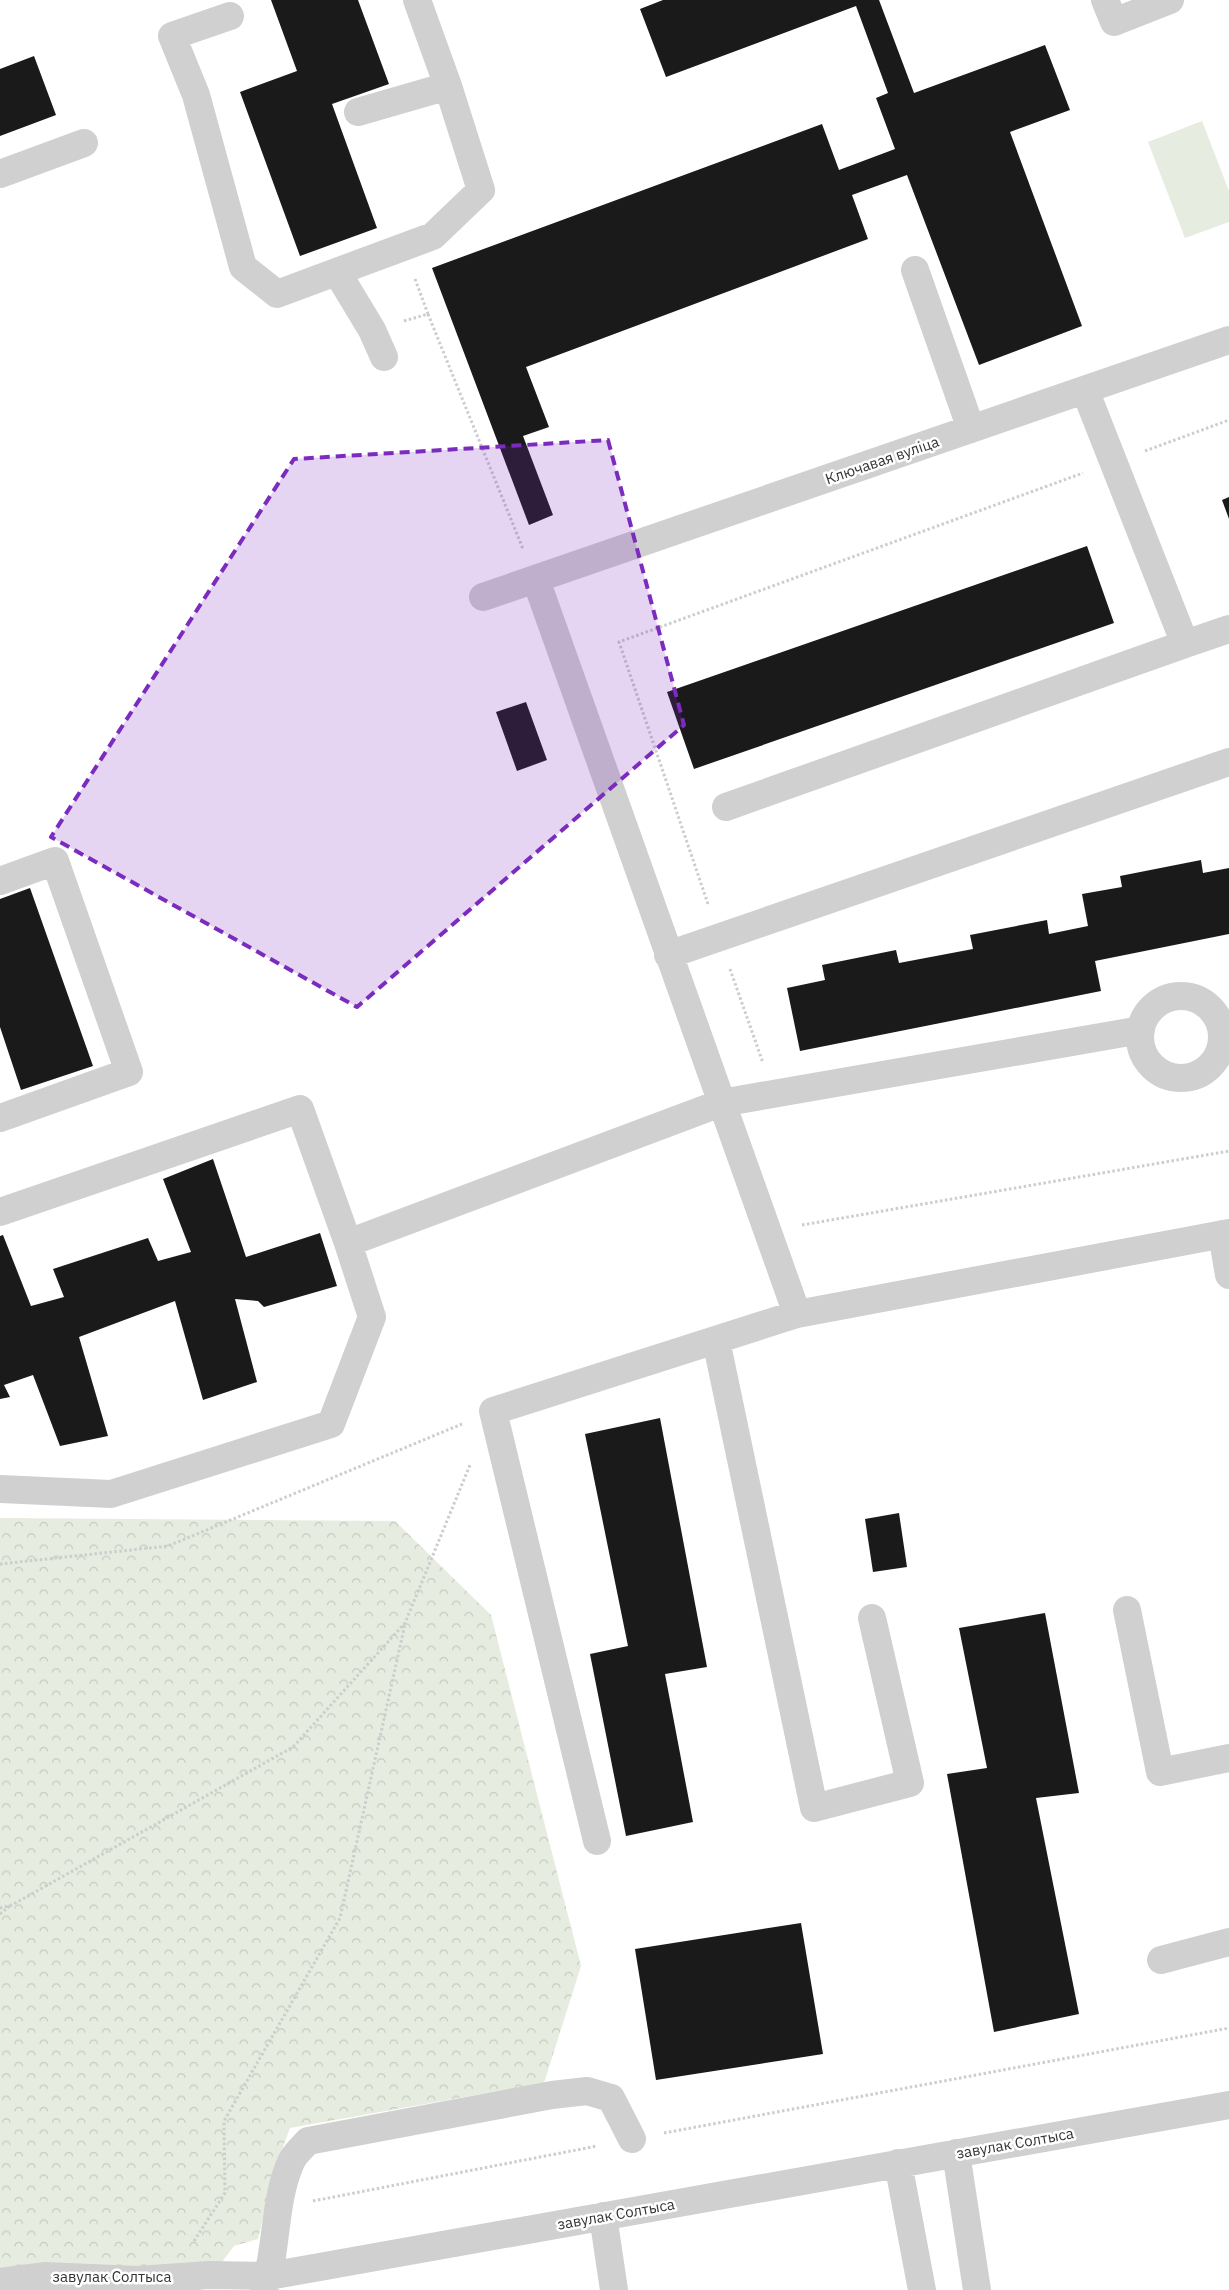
<svg xmlns="http://www.w3.org/2000/svg" width="1229" height="2290" viewBox="0 0 1229 2290" font-family="'IBM Plex Sans',sans-serif">
  <style>
    .green { fill: #e6ecdf }
    .forest { fill: url(#forest-crowns) }
    .building { fill: #1a1a1a }
    .lines { fill: none; stroke-linecap: round; stroke-linejoin: round }
    .path { stroke: #cdcdcd; stroke-width: 3; stroke-dasharray: 2.5 2.5; stroke-linecap: butt }
    .minor { stroke: #d0d0d0; stroke-width: 28 }
    .marked { fill: #7b2cbf; fill-opacity: 0.2; stroke: #7b2cbf; stroke-width: 4; stroke-dasharray: 10 6; stroke-linejoin: round }
    .labels { text-anchor: middle; dominant-baseline: central; stroke-width: 5; stroke-linejoin: round; paint-order: stroke }
    .street-label { font-size: 15px; fill: #333; stroke: #fff }
  </style>
  <defs>
    <pattern id="forest-crowns" width="20" height="18" patternUnits="userSpaceOnUse" patternTransform="scale(1.25)"><rect width="20" height="18" fill="#e6ecdf"/><path d="M2 6a3 3 0 1 1 6 0M12 15a3 3 0 1 1 6 0" fill="none" stroke="#c6cbc0"/></pattern>
  </defs>
  <rect width="100%" height="100%" fill="#fff"/>
  <path class="green" d="M1202 121 1229 191V222L1185 238 1148 142Z"/>
  <path class="forest" d="M0 1518 395 1521 491 1615 581 1966 544 2083 290 2128 276 2166 258 2239 234 2246 201 2290H0Z"/>
  <path class="building" d="M271 0H358L389 84 332 104 377 228 300 256 240 92 297 71Z
    M663 0H879L914 93 1045 45 1070 110 1010 132 1082 326 979 365 907 175 852 195 868 239 526 367 549 427 523 436 553 515 529 525 432 268 822 124 839 170 895 149 876 98 888 93 856 6 666 77 640 9Z
    M34 56 56 115 0 136V69Z
    M1229 497V519L1222 500Z
    M1087 546 1114 623 694 769 667 692Z
    M526 702 547 760 517 771 496 712Z
    M1201 860 1203 873 1229 868V934L1095 961 1101 991 800 1051 787 988 825 980 822 965 896 950 899 963 973 949 970 935 1047 920 1049 934 1088 926 1082 894 1122 887 1120 876Z
    M30 888 93 1066 21 1090 0 1027V899Z
    M213 1159 246 1257 320 1233 337 1286 264 1307 258 1301 235 1299 257 1382 203 1400 175 1301 79 1337 108 1436 60 1446 33 1375 4 1385 10 1397 0 1399V1236L3 1235 31 1306 64 1297 53 1269 148 1238 158 1261 191 1252 163 1179Z
    M660 1418 707 1667 665 1674 693 1822 626 1836 590 1654 628 1646 585 1434Z
    M899 1513 907 1567 873 1572 865 1519Z
    M1045 1613 1079 1793 1036 1798 1079 2014 994 2032 947 1774 987 1768 959 1628Z
    M801 1923 823 2054 656 2080 635 1949Z"/>
  <g class="lines">
    <path class="path" d="M415 279 428 314
      M404 321 428 314 523 549
      M1145 451 1229 420
      M708 904 619 642 1083 473
      M730 969 763 1063
      M802 1225 1229 1151
      M0 1564 168 1546 462 1424
      M0 1908 12 1905 293 1747 405 1623 470 1465
      M0 1914 10 1906
      M664 2133 1229 2028
      M313 2201 597 2146
      M194 2241 225 2193 224 2121 340 1918 405 1624"/>
    <path class="minor" d="M1105 0 1114 22 1170 0
      M230 16 172 36 196 95 243 267 277 294 433 236 481 190 448 86 417 0
      M358 112 448 86
      M0 174 84 143
      M915 270 971 429
      M337 272 372 330 384 357
      M536 580 797 1314 1229 1233
      M483 597 1229 340
      M1185 644 1229 629
      M726 807 1185 644 1085 390
      M0 881 55 861 129 1072 0 1118
      M668 955 1229 762
      M1140 1037a41 41 0 1 1 82 0a41 41 0 1 1-82 0Z
      M0 1212 300 1109 348 1243 372 1317 331 1424 111 1494 0 1489
      M1222 1234 1229 1275
      M348 1243 721 1103 1141 1030
      M716 1340 814 1808 910 1783 872 1618
      M1127 1610 1160 1772 1229 1758
      M597 1841 493 1411 797 1314
      M1161 1960 1229 1942
      M956 2153 977 2290
      M898 2163 922 2290
      M603 2216 614 2290
      M0 2282 44 2276 138 2280 209 2275 269 2276 1229 2105
      M264 2290C278 2249 273 2202 291 2162 294 2154 303 2147 308 2141L552 2095 587 2091 611 2098 632 2139"/>
  </g>
  <path class="marked" d="M608 440 684 725 357 1007 51 837 294 459Z"/>
  <g class="labels">
    <g class="street-label">
      <text transform="translate(882 460) rotate(-19)">Ключавая вуліца</text>
      <text transform="translate(1015 2143) rotate(-10)">завулак Солтыса</text>
      <text transform="translate(616 2214) rotate(-10)">завулак Солтыса</text>
      <text x="112" y="2276">завулак Солтыса</text>
    </g>
  </g>
</svg>
